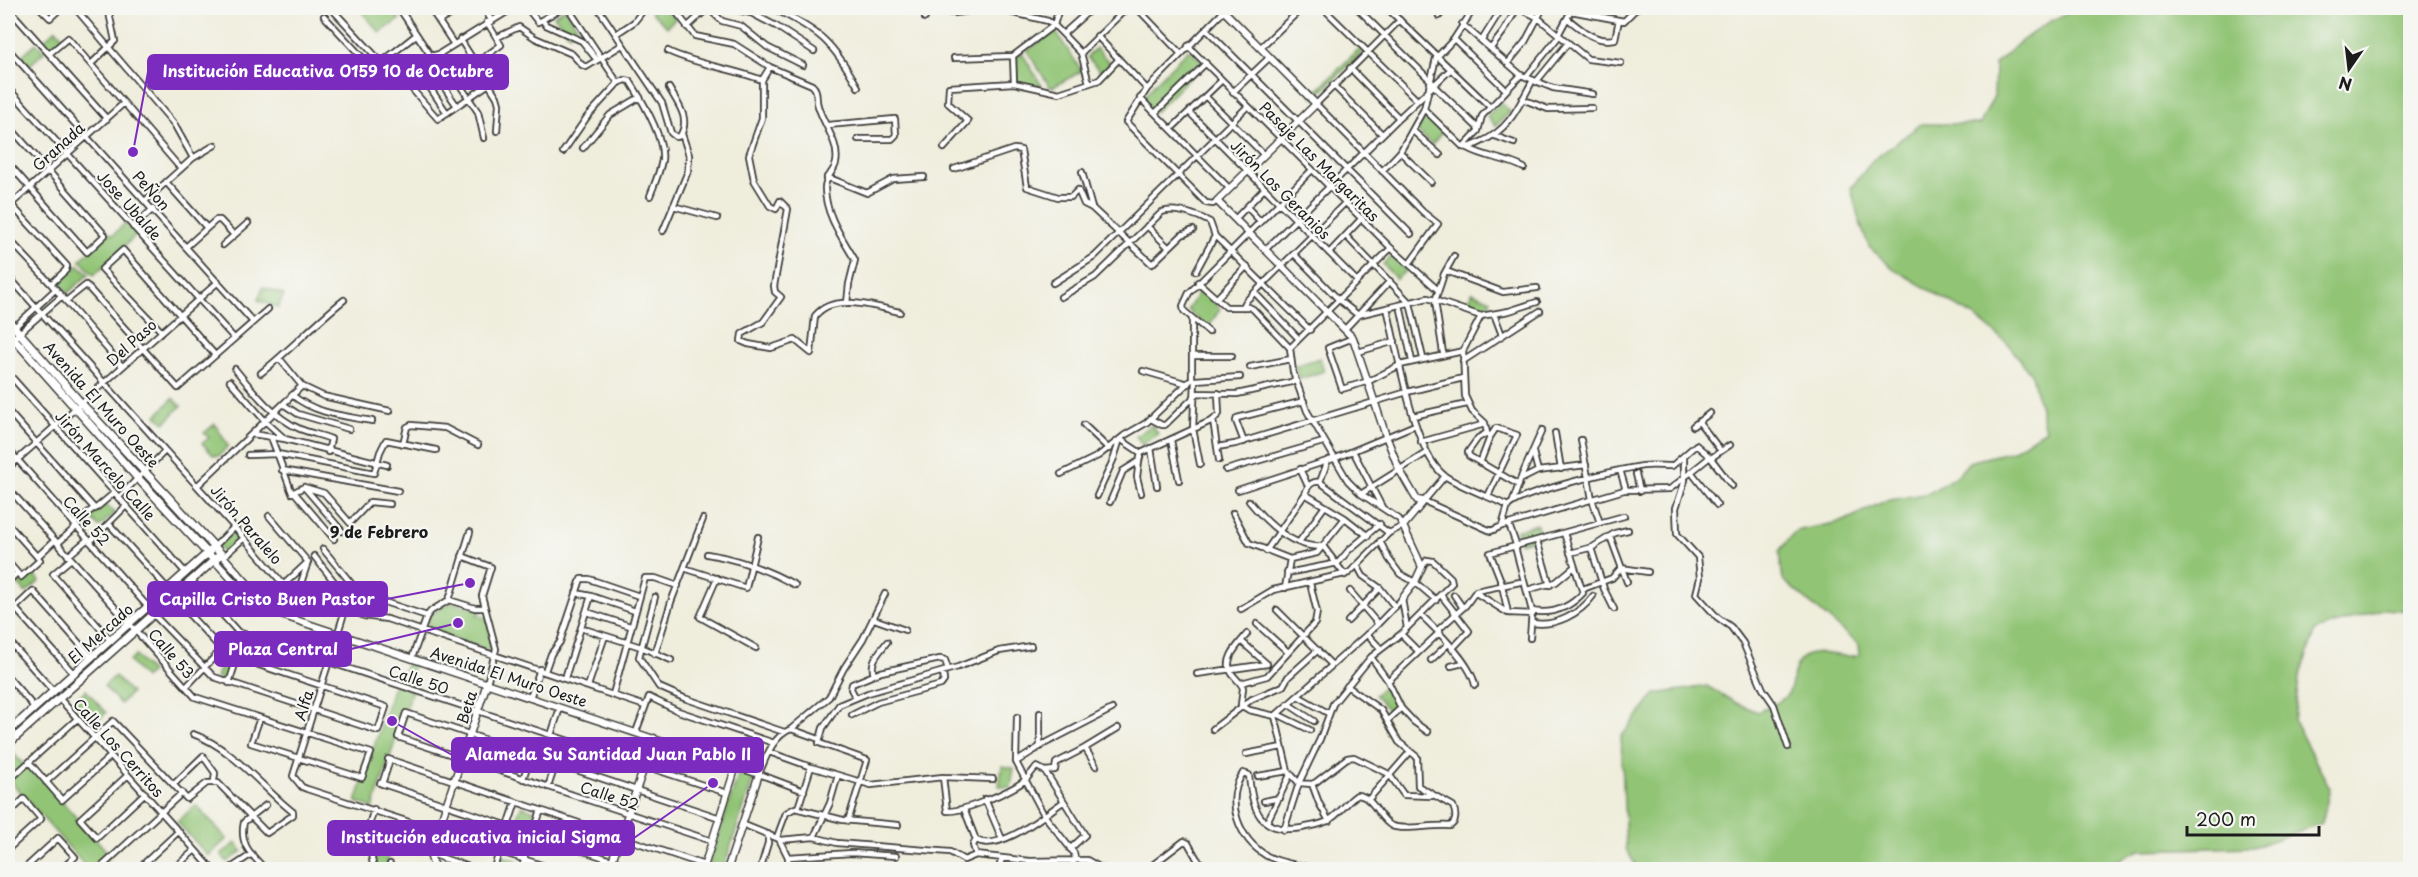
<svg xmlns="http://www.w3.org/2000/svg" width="2418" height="877" viewBox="0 0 2418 877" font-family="'Playpen Sans',sans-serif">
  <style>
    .green { fill: #91c475; stroke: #567048; stroke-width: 1.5 }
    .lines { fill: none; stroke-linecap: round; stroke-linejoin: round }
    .minor-casing { stroke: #3c3b39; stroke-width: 8 }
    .tertiary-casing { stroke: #3c3b39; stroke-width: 9 }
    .secondary-casing { stroke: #3c3b39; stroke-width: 10 }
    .minor { stroke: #fff; stroke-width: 4.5 }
    .tertiary { stroke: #fff; stroke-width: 6 }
    .secondary { stroke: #fff; stroke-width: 7 }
    .labels { text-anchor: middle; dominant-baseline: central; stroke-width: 4.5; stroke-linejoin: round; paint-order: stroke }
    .street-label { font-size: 15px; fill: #1c1c1c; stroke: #f6f6f2 }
    .neighbourhood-label { font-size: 16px; font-weight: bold; fill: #1c1c1c; stroke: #f6f6f2 }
    .leader { fill: none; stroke: #7b2cbf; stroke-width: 2 }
    .callout-dot { fill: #7b2cbf; stroke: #f6f6f2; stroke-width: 2 }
    .callout { fill: #7b2cbf; stroke: #7b2cbf; stroke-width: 2 }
    .callout-label { font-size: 16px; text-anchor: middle; font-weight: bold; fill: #fff }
  </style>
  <rect width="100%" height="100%" fill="#f6f6f2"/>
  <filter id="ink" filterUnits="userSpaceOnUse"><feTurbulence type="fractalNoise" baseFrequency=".0167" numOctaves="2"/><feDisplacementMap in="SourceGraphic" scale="12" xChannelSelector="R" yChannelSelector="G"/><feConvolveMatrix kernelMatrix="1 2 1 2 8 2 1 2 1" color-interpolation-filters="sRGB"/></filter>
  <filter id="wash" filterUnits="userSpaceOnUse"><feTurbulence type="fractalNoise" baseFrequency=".008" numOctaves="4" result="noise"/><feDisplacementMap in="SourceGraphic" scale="24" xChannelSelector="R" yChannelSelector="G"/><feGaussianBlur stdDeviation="1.35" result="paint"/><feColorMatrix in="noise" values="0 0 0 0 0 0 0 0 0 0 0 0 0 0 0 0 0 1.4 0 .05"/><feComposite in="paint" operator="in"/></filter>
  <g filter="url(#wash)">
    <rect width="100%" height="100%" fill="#efeddc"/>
    <path class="green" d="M358 8H390L400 19 380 33Z
      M565 8 578 28 569 34 554 16Z
      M656 8H665L676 18 667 27 651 12Z
      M2080 8H2236L2255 16 2304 8H2410V611L2383 609 2316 630 2299 678 2294 721 2330 788 2322 823 2254 847 2140 850 2098 869H1638L1626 849 1621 737 1655 694 1707 686 1738 704 1758 712C1768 708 1780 703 1787 695 1796 684 1790 662 1808 655 1826 649 1842 660 1859 655L1858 644 1783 580 1779 551 1796 531 1844 521 1885 501 1929 493 1958 475 1969 462 2012 451 2045 430 2032 375 2007 343 1974 316 1895 270 1869 247 1859 220 1851 188 1873 160 1921 124H1980L1994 96 1995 64C2019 41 2048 19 2080 8Z
      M56 29 63 37 49 50 42 42Z
      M1055 31 1082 71 1053 87H1050L1027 51Z
      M36 43 44 52 29 66 20 57Z
      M1096 48 1110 63 1101 72 1087 57Z
      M1189 49 1204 63 1155 112 1142 100 1154 84Z
      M1359 49 1363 52 1314 98 1312 95Z
      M1022 53 1042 86 1016 82V56Z
      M1501 102 1510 112 1496 126 1487 116Z
      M1425 117 1442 132 1432 145 1417 131Z
      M125 223 136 235 94 275 80 260 110 233 113 235Z
      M1393 255 1406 271 1396 279 1383 264Z
      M79 265 89 274 68 293 59 283Z
      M263 287 284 295 278 308 258 300Z
      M1200 289 1220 309 1208 328 1188 310Z
      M1472 292 1491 300 1486 311 1468 303Z
      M1320 358 1324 371 1300 379 1295 366Z
      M173 398 181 406 165 423 156 416Z
      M83 408 139 470 137 472 81 410Z
      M215 424 228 446 219 456 213 455 202 443 209 438 204 433Z
      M1152 425 1158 434 1142 445 1136 436Z
      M145 476 208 545 206 548 142 479Z
      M106 504 115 513 99 527 90 518Z
      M1537 524 1540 537 1520 543 1517 530Z
      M233 532 240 540 224 553 217 546Z
      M201 564 202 569 139 625 136 622Z
      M31 572 40 581 26 593 18 584Z
      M451 602 482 610 477 615 487 618 493 652 425 629 431 614Z
      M126 632 128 635 65 691 62 688Z
      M136 656 151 672 144 678 129 661Z
      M224 656 234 660 226 681 216 677Z
      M407 662 414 664 406 688 412 690 373 808 356 802 394 685 399 686Z
      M115 676 131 693 120 704 104 686Z
      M1385 686 1398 703 1389 711 1375 695Z
      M86 690 106 713 94 723 74 701Z
      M9 749 24 765 11 777 8 773Z
      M28 764 111 856 96 869H88L10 781Z
      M1002 766 1014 768 1011 788 999 786Z
      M739 772 754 777 723 869H708Z
      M196 805 227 839 208 856 177 822Z
      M521 806 535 811 528 830 514 825Z
      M236 843 242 851 227 862 221 854Z
      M378 847 390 849 386 869H374Z
      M502 856 517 860 514 869H497Z"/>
  </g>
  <g filter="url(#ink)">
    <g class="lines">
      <g class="minor-casing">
        <path id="minor" d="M8 8 107 119
          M40 8 50 18 61 8
          M75 8 174 124 193 158
          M331 8 382 63
          M399 8 431 56 439 54 513 8
          M430 8 453 43
          M484 8 491 20
          M527 8 538 22 563 8
          M598 8 662 103 671 133 676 137 680 136C691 119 678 104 669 88
          M673 8 695 36 734 44 770 67 812 85C819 91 815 98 818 106 823 124 840 143 836 163 834 172 825 177 825 188 825 214 842 238 855 260L849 284 847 303
          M708 8 722 21 741 26 767 47 803 65
          M730 8 751 13 776 26 814 51
          M772 8C820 31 832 41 858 87
          M992 8 1048 21 1054 25 1081 53 1089 83
          M1137 8 1181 54
          M1323 8 1417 100
          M1357 8 1432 82
          M1387 8 1490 107
          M1518 8 1537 17 1588 59 1621 63
          M324 16 373 69 416 35
          M1439 16 1445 8
          M925 18 927 9 954 13 991 8
          M1568 19C1582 30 1595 43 1615 39L1619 20
          M1400 20 1316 104 1423 212 1438 224 1409 264
          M439 21 462 8
          M543 21 546 25 582 41 597 60
          M1462 24 1521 75 1553 88 1593 94
          M687 27 708 8
          M1206 29 1411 234
          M616 34 634 22 645 8
          M1063 34 1092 8
          M1558 35 1571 11 1624 21 1637 8
          M1097 36 1147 89
          M498 37 519 27 535 38 572 54 582 65 586 67 622 45
          M460 39 497 97 499 104 497 131
          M1454 39 1506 90
          M1482 40 1502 8
          M1188 46 1391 248 1438 290
          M1260 48 1302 8
          M1491 48 1504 31 1517 8
          M8 49 253 322
          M668 51C697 65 731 68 762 80
          M1081 53 1127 8
          M49 54 68 38 181 169
          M439 54 478 112 484 138
          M954 58 1013 56
          M476 63 501 45 487 22
          M1508 63 1525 42 1543 8
          M91 64 115 41 108 8
          M770 67 762 80V118L749 155 754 180 770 206 776 209 780 201 788 209 774 286 775 292 781 297 763 322 742 334 741 341 748 344 771 348 795 340 811 353 815 316C834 292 875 307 900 312
          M1350 68 1399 118
          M402 69 411 65 416 67 447 113
          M433 71 457 106
          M1526 77 1559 36
          M1536 82 1568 43
          M618 83 625 80 630 81C642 100 665 138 662 160 660 172 654 185 650 196
          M1014 83 1013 56 1054 25 1059 8
          M1333 85 1382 134
          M1435 87 1478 128
          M8 88 234 338
          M412 89 438 119 489 84
          M1233 92 1270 57
          M1206 97 1263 154
          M1140 98 1229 188
          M1522 99 1548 109 1592 108
          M1424 109 1463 147C1470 149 1474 145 1481 142 1510 129 1518 107 1533 80
          M1155 113 1206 63
          M1190 113 1357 281
          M8 125 105 235 87 252 8 163
          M828 125 895 119 896 135 892 139H858
          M1171 129 1222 80
          M1413 131 1440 155
          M1495 136 1514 143
          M1463 147 1478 131 1482 116 1521 75
          M583 148 610 115 640 97
          M944 148 968 121 948 103 949 87 1014 83 1059 93 1099 80 1119 59
          M1468 148C1486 158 1506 158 1524 168
          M563 152 587 117 618 83 568 8
          M1400 152 1431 182
          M954 169 1014 149 1021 150 1027 187 1058 197H1071L1078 190 1084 204 1092 208
          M1382 171 1400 152 1424 109 1436 58 1454 39 1474 8
          M1082 172 1092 208 1152 264 1182 235 1193 230
          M827 177 867 193 893 179 924 177
          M166 182 207 228
          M8 201 67 266 66 270 51 284
          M145 201 193 158 215 145
          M1217 201 1213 204 1206 203 1126 122 1147 89 1224 11
          M673 206 717 218
          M8 207 124 103
          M1247 207 1260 221
          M1235 219 1264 189
          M1147 226 1168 247
          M133 227 153 209
          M663 231 688 171 689 155 682 134
          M1346 236 1410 303 1423 358
          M8 238 51 284 122 366
          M223 245 248 223
          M187 246 216 220H220L234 235
          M1266 249 1399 118 1451 69
          M1329 253 1362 218
          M1294 254 1339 300 1358 315 1428 298 1481 316 1509 311 1537 302
          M1196 271 1215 236
          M1446 271 1503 292 1537 288
          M8 276 244 538 283 584 346 607 364 616 387 619 645 706
          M1198 282 1226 307H1249L1253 309 1290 348 1293 372 1307 411 1348 481 1361 494 1399 519 1403 526 1389 533 1349 573 1273 590 1241 609
          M1053 283 1094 257 1248 106
          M1255 293 1299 339
          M1061 297 1095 277 1162 212C1176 207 1197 215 1210 222L1215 236 1310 330
          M1216 299 1247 266
          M66 301 86 285 178 388 268 309
          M1400 305 1412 361
          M1243 307 1246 301 1346 202
          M1387 308C1397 348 1413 453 1445 476 1461 487 1490 497 1508 506
          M1494 314 1502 335
          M1481 316 1463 351 1465 396 1472 411 1485 423 1487 433 1490 437
          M1345 329 1390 281
          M161 331 102 269 123 250 215 355
          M1209 332 1184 311 1183 306 1189 293 1312 170
          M8 333 56 289
          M1353 338 1328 348 1342 389 1369 381 1400 365 1463 351
          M8 343 62 296
          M1290 348 1391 248
          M1358 352 1395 341
          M1443 353 1435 301 1444 274 1454 256
          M1193 356H1232
          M280 359 302 386 323 396 390 411
          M1463 361 1540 311
          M1250 367 1291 359
          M235 369C253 391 273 417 300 429 310 433 321 435 331 439L328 452
          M1143 371 1188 384
          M8 373 186 573
          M261 373C290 350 315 323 344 300
          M1195 380 1193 429 1200 464
          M1195 380 1240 377
          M230 381 265 421 285 439
          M1196 393 1237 394 1296 381
          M292 395C315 414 345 416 372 421
          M283 404 298 414 349 429
          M8 411 95 509 114 493
          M1413 416 1467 404
          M1151 419 1162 425H1165L1196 395
          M1213 420 1219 460
          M1699 422 1721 451
          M1084 425 1109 449
          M1693 426 1710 413
          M1487 433 1478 438 1468 452 1469 456 1519 485
          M1555 433 1561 469
          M252 434 285 439 387 465
          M271 437 292 493 294 492 334 539
          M1171 440 1179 480
          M1581 440 1592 499 1600 523
          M1244 442 1236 421 1237 418 1304 401
          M1421 442 1485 424
          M403 444 407 427 411 425 445 428 478 445
          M1217 447 1235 444 1407 392 1463 378
          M1151 448 1157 486
          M8 449 148 607
          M1353 451 1382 507
          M1533 452 1538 471
          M1141 453 1213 420 1219 414 1218 393
          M248 455 278 454 374 473 380 452 386 440 436 450
          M1684 456V479
          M1710 457 1732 486
          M1711 458 1730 445
          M1139 461 1137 477 1141 493
          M1480 463 1490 437 1496 428 1517 435 1488 496
          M8 468 218 282
          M1300 469 1308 486
          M282 470 398 491
          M1226 470 1323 442
          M1620 470 1626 490
          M1692 473 1717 505
          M1061 474 1098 456 1125 435 1146 423 1192 379V319
          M1636 474 1640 491
          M1445 476 1424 501 1491 531 1502 526 1508 506C1522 492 1620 469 1643 466 1652 465 1662 466 1672 466L1696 445 1710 457 1670 489 1624 490 1502 526
          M1520 480 1538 471 1586 465
          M1685 480 1676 508 1677 534 1698 557 1700 578 1696 594 1717 617 1731 627 1743 643 1763 689 1774 705 1788 747
          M1320 482 1328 460
          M197 486 302 386
          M304 487 342 531
          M8 488 195 697 371 753 362 778 251 743 260 718
          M1238 490 1336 458 1415 425
          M294 492 304 487 324 493 350 523 370 502 390 504
          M1361 494 1426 453
          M1097 496 1114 458 1120 439 1141 453 1139 461 1123 471 1110 502
          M118 498 165 451
          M1249 501C1266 522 1293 550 1323 546L1345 575
          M1513 501 1522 475 1542 430
          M1233 513 1249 543 1290 559 1285 588
          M269 516 308 562
          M8 524 40 560 21 577 8 562
          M74 524 94 508
          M109 524 168 589
          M1509 525 1517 547
          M1368 536 1345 518 1305 494C1307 487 1312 480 1320 482L1389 533
          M1610 536 1627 582
          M1380 541 1389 559 1400 574 1415 582 1436 600
          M1537 541 1550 585
          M90 542 126 506
          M1299 542 1325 506
          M58 543 76 527
          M214 547 234 527
          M1515 547 1532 611
          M1591 548 1604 589 1614 609
          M323 549 360 594 427 616
          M1266 551 1305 494
          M1570 553 1593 547 1615 533 1628 530
          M707 554C738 559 768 570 795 585
          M68 556 88 539
          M314 556 350 602 346 607 293 776 302 787 307 789 557 870
          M462 556 491 567 482 596 496 649 487 683
          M37 557 55 540
          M223 557 244 538
          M71 559 53 574 111 641
          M1290 559 1317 553 1345 518
          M1357 565 1363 576 1380 588 1395 607
          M684 568 746 588 758 537
          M1287 573 1338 563 1349 550 1380 524
          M717 578 700 617 756 648
          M191 580 238 632 727 793
          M8 582 17 573
          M299 589 308 562
          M1583 589 1612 578 1621 568 1648 572
          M1527 590 1556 582 1574 567
          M1350 591 1378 624
          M576 593 591 596 635 611
          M1476 593 1508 613
          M1441 595 1469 631 1452 649
          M1454 595 1463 608
          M655 597 639 657 659 687 684 698 784 732
          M1402 599 1407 628
          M8 600 74 674
          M449 600 475 608H484
          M264 603 308 562
          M15 608 33 591 92 658
          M1277 610 1332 665
          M587 612 630 626
          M1508 613 1501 581 1490 553 1624 516
          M1509 613 1533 614
          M153 614 214 677 378 731 386 707 235 657 222 650 173 597
          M1421 615C1437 630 1471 664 1475 685
          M874 619 905 630
          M1348 621 1380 588
          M1533 623C1555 627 1580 614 1593 596
          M1257 624 1288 652
          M581 628 641 647 671 660
          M1438 630 1466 605 1476 591 1520 582
          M1247 634C1239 644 1223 659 1231 672 1234 678 1240 681 1243 688L1241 705 1249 710 1275 716 1288 771 1299 783 1312 784 1316 782 1347 758 1354 757 1389 774 1404 795 1432 796
          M1367 634 1381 649
          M1401 634 1419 652
          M1530 638 1532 611C1553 615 1569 608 1583 593L1564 533
          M8 640 54 692
          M1241 641 1267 664
          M655 654 671 602 703 519
          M1371 657 1388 681 1401 708 1414 722 1428 732
          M412 658 427 616 431 611 449 600 470 532
          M1431 660 1448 644
          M1451 666 1463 663
          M545 671 551 654 560 642 581 579H589L639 596
          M1197 674 1267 664
          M874 675C869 661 879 653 887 642
          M8 677 35 708
          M565 678 591 596
          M1388 681 1440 632
          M229 683 237 658
          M1241 683 1267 676 1315 623 1317 612 1310 583
          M588 686 605 636
          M186 687 238 632
          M613 694 645 578H655L678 586
          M1298 696 1328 713
          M59 698 213 870
          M530 698 540 669
          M856 698 851 689 852 684 881 672 940 659 945 660 948 669
          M1288 704 1314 721
          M1040 713V747
          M1277 714 1310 730
          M852 715 878 702 941 685 944 681 943 672
          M1275 716 1373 629 1402 599
          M1387 721 1401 708
          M791 729 819 739
          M1213 729 1252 699 1283 686 1288 677 1318 650
          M636 732 649 697 678 711 774 743
          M551 735 560 708
          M1085 748 1096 766
          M769 752 811 767 871 785 943 777 993 779
          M1246 754 1282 747
          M388 759 704 865
          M29 762 62 800 111 756
          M1016 762 1017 717
          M1045 771 1085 835 1070 849
          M128 775 80 819 97 838 145 793
          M1258 776 1288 771
          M943 777 947 811C964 812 1011 791 1024 781 1030 777 1031 771 1037 767L1045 771 1055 770 1056 763 1085 748 1118 728
          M523 779 531 755
          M8 781 77 719
          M46 782 113 721 187 799 207 783H218L267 833 293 815V812C260 786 233 748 193 734
          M380 783 641 870
          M174 784 203 756 215 773 214 781
          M382 784 390 760
          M1312 784 1319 803 1329 821
          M548 787 556 763
          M804 791 759 774C766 757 773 736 791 729L829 697 844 668 863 639 885 594
          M985 799 1002 839
          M1368 800 1410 752
          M1264 801 1280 798
          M266 805 244 822C239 845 251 854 266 870
          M798 808 811 767
          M964 809 976 840C1000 853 1044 815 1063 802
          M8 814 24 799 41 819 8 849
          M848 821 867 760 819 743 823 728 839 705 868 693 958 667 999 651 1031 646
          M1267 822 1290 775
          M742 824 779 839 788 857 789 870
          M508 826 516 802
          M1284 830 1299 783 1320 739 1333 704 1371 657 1401 634 1452 583 1451 578 1433 561 1427 560 1422 567
          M367 832 478 870
          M533 834 541 810
          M777 837 786 813 795 808 843 820 898 825
          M814 837 830 803 838 775
          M780 840 814 837 837 843 950 852 964 860 976 855
          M976 840 973 845 976 855 1030 861 1087 860 1104 870
          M712 841 398 737 406 713 720 818
          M788 857 852 853 896 856
          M23 870 58 838 75 857 60 870
          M98 870 182 793
          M137 870 179 831
          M172 870 195 850
          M228 870 252 854
          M374 870 367 832 374 809
          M389 870 390 864
          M493 870 500 850
          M521 870 525 858
          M760 870 768 843V834
          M998 870 1002 859
          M1071 870 1075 858 1074 853 1044 815 1016 762 1044 744 1112 709
          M1146 870 1184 841 1188 843 1197 859 1210 870
          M1321 870C1305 866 1282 864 1267 856 1239 839 1224 802 1243 773L1249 775C1252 812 1261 834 1302 828 1310 826 1322 825 1329 820 1340 814 1347 801 1357 795 1374 796 1378 819 1392 826 1404 831 1434 824 1450 826 1457 822 1456 813 1453 806L1418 786 1417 757 1399 742 1381 710 1347 686"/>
      </g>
      <g class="tertiary-casing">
        <path id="tertiary" d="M1221 8 1316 104 1217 201 1353 338 1386 436 1399 469 1417 500 1424 501 1403 526 1422 567 1415 582 1402 599
          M221 554 271 610
          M214 560 257 607 759 774 727 870
          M435 870 430 854 487 683
          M609 870 654 738
          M703 870 736 766"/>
      </g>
      <g class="secondary-casing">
        <path id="secondary" d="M8 320 81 403 221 554 8 744
          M8 332 134 474 214 560
          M8 732 210 551"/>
      </g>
      <use href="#minor" class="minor"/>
      <use href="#tertiary" class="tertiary"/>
      <use href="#secondary" class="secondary"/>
    </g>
  </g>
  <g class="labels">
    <g class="street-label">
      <text transform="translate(58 146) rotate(-42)">Granada</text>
      <text transform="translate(1320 161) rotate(45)">Pasaje Las Margaritas</text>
      <text transform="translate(1281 189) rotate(45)">Jirón Los Geranios</text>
      <text transform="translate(152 190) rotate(48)">PeÑon</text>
      <text transform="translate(130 205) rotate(48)">Jose Ubalde</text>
      <text transform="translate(131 342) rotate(-42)">Del Paso</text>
      <text transform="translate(102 404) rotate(48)">Avenida El Muro Oeste</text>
      <text transform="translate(106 465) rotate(48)">Jirón Marcelo Calle</text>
      <text transform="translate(87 520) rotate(48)">Calle 52</text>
      <text transform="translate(247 524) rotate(49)">Jirón Paralelo</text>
      <text transform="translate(100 633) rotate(-42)">El Mercado</text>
      <text transform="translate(172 653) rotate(49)">Calle 53</text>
      <text transform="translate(509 676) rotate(18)">Avenida El Muro Oeste</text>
      <text transform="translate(419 679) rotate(18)">Calle 50</text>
      <text transform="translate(303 705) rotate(-72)">Alfa</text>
      <text transform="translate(466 707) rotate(-72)">Beta</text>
      <text transform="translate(119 747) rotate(48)">Calle Los Cerritos</text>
      <text transform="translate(610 795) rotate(18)">Calle 52</text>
    </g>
    <g class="neighbourhood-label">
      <text x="379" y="531">9 de Febrero</text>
    </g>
  </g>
  <path class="leader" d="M133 152L148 72M470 583L387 599M458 623L351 649M392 721L452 755M713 783L634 838"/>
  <g class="callout-dot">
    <circle cx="133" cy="152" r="6"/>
    <circle cx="470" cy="583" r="6"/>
    <circle cx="458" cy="623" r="6"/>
    <circle cx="392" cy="721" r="6"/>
    <circle cx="713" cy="783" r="6"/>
  </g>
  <g class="callout">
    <rect x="148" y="55" width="360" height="34" rx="6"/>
    <rect x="148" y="582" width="239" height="34" rx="6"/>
    <rect x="215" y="632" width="136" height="34" rx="6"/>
    <rect x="452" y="738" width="311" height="34" rx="6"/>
    <rect x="328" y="821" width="306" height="34" rx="6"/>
  </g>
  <g class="callout-label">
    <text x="328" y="77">Institución Educativa 0159 10 de Octubre</text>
    <text x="267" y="605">Capilla Cristo Buen Pastor</text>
    <text x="283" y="655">Plaza Central</text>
    <text x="608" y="760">Alameda Su Santidad Juan Pablo II</text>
    <text x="481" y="843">Institución educativa inicial Sigma</text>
  </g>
  <rect width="2418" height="877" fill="none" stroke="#f6f6f2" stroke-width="30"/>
  <g transform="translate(2349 69) rotate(194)" stroke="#f6f6f2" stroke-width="4.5" paint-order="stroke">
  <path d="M0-4.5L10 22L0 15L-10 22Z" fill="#1c1c1c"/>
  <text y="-9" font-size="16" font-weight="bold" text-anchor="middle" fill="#1c1c1c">N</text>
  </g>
  <path d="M2187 826v9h132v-9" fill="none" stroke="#1c1c1c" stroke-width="3"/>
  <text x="2196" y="826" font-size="18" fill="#1c1c1c" stroke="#f6f6f2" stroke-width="4.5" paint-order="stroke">200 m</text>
</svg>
